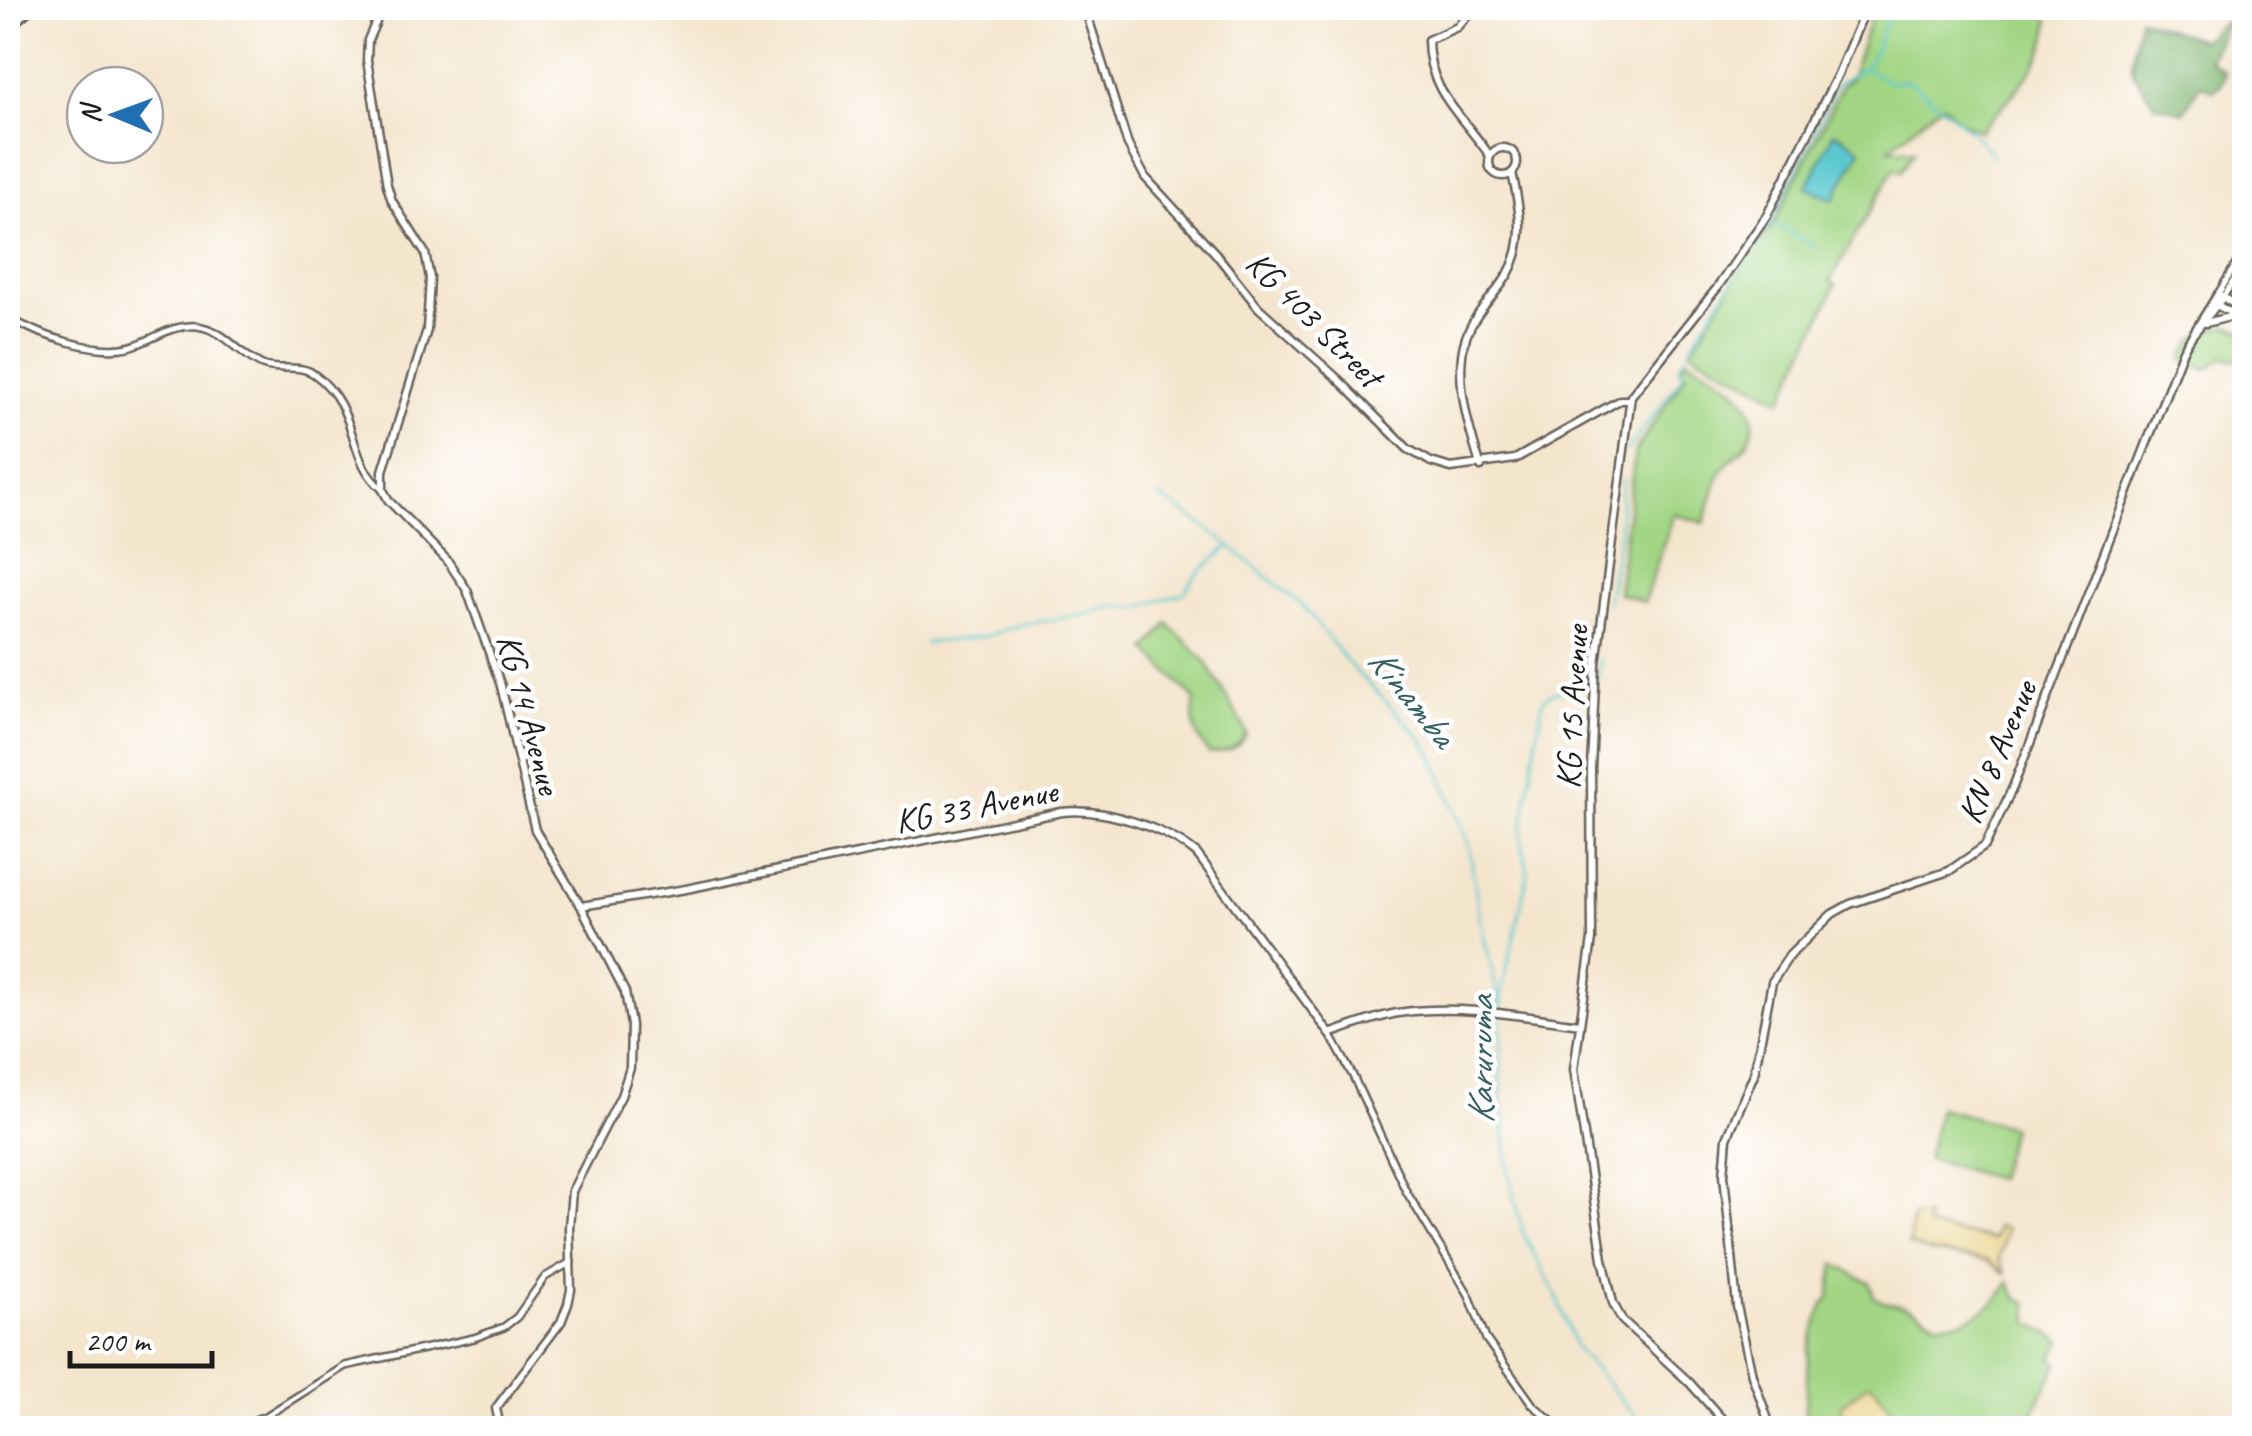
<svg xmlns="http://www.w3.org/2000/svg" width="2252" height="1436" viewBox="0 0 2252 1436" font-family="Caveat,sans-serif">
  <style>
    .green { fill: #a2d584; stroke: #5f7850; stroke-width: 2.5 }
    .forest { fill: #81b672; stroke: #4e6947; stroke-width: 2.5 }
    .sand { fill: #eeda9e; stroke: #857b5d; stroke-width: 2.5 }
    .water { fill: #5cc9d0; stroke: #3c7276; stroke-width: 2.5 }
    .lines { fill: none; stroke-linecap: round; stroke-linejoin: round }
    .stream { stroke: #5cc9d0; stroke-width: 2.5 }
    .tertiary-casing { stroke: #68625a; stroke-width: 10 }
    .secondary-casing { stroke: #68625a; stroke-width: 11 }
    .tertiary { stroke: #fff; stroke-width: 5 }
    .secondary { stroke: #fff; stroke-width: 6 }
    .labels { text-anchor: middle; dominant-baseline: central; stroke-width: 9; stroke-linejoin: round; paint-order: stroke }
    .street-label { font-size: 35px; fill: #1c1c1c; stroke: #fff }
    .water-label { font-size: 38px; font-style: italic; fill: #366164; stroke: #fff }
  </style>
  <rect width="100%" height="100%" fill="#fff"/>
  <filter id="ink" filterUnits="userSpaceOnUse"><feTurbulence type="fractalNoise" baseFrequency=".01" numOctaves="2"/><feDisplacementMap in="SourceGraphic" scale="20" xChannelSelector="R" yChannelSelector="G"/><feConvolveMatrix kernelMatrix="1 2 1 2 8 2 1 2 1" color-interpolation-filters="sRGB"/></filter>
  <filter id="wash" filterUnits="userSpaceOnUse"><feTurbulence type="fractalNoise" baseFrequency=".0048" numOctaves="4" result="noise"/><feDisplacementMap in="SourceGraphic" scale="40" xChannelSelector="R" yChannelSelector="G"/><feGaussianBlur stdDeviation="2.25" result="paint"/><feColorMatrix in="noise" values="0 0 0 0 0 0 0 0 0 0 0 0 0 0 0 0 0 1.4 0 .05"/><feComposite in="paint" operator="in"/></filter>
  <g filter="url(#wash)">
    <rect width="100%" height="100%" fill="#f4e5cd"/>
    <path class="green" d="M1874 8H2047C2059 55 2008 98 1980 131L1958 120 1942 104 1889 148 1914 151 1901 171 1894 169 1830 281 1836 285 1834 289 1782 400 1691 351 1742 267 1774 223 1842 86 1850 79Z
      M2230 326 2244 332V362L2223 357 2208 369 2183 360C2191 336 2206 328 2230 326Z
      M1686 358C1714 374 1771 400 1748 442 1741 453 1728 459 1722 471 1714 487 1710 506 1704 523L1674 514 1644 602 1618 593 1635 451 1686 374 1681 368Z
      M1168 623 1206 662 1243 725 1246 733C1239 750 1225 752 1209 754 1195 736 1190 722 1195 700L1147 650Z
      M1939 1108 2012 1127 1997 1179 1927 1159Z
      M1835 1264 1870 1283 1874 1297C1889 1307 1896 1302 1910 1308 1919 1311 1929 1320 1938 1322 1967 1326 1998 1306 2009 1282L2016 1297 2028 1303 2029 1322 2062 1341 2052 1358 2058 1363 2026 1428H1873L1893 1410 1873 1385 1841 1411 1855 1428H1804L1809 1349 1823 1305 1830 1297Z"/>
    <path class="forest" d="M2139 18 2201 40C2212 34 2217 24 2229 20L2209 60 2225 72 2221 85 2214 90 2200 84 2184 112 2155 105 2133 72 2132 62Z"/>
    <path class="sand" d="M1927 1217 1926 1227 1993 1239 1997 1226 2006 1229 1999 1259 2006 1275 1989 1261 1934 1253 1909 1245 1912 1218Z
      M1868 1384 1873 1385 1893 1410 1873 1428H1855L1841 1411 1842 1404Z"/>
    <path class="water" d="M1834 132 1861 149 1833 200 1807 187Z"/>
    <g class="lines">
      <path class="stream" d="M1864 68 1892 83 1904 80 1912 83 1970 130 1993 156
        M1773 223 1815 247
        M1689 348 1774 217 1837 85 1869 64 1892 8
        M1626 452 1684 374 1679 366 1686 355
        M1159 496 1210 530 1303 606 1349 664 1418 734 1433 755 1469 845 1480 919 1500 1004
        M1607 605 1619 534 1623 479
        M925 643 983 637 1023 624 1077 616 1118 606 1139 607 1184 593 1197 574 1227 548
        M1598 679 1600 658
        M1502 1010V991L1528 874 1521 835 1543 700 1552 693 1588 686
        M1501 1018V1100L1509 1173 1523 1233 1557 1297 1576 1348 1635 1415 1653 1428"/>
    </g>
  </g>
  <g filter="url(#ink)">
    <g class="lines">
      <g class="tertiary-casing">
        <path id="tertiary" d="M2218 294 2244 251
          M2223 297 2244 265
          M8 317C37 335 98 356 132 346 155 339 172 324 197 326 226 330 238 354 262 365 279 372 299 363 314 374 361 408 345 459 382 489
          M1330 1034 1353 1076 1406 1191 1469 1295 1486 1339 1533 1405 1561 1428
          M232 1428 266 1416 345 1366 474 1338 504 1327 517 1317 545 1277 571 1262"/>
      </g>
      <g class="secondary-casing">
        <path id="secondary" d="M382 8 368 40 367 60 387 185 392 201 425 253 430 278 427 330 383 471V490L389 501 447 560 467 590 501 686 535 830 581 906 625 992 631 1025 630 1068 621 1096 572 1191 569 1227 571 1290 568 1304 561 1322 496 1408 500 1428
          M1085 8 1128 145 1145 177 1216 254 1258 307 1338 379 1408 449 1431 462 1451 468 1515 459 1620 400H1630
          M1474 8 1457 27 1428 40C1428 92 1463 116 1490 156
          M8 28 32 8
          M1489 162a14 14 0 1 1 28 0a14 14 0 1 1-28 0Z
          M2235 280 2238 305
          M2215 304 2244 320
          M2206 323 2233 316
          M2194 333 2223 297
          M1481 467C1469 430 1455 382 1464 344 1470 320 1487 303 1501 285 1528 250 1521 212 1512 173
          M581 906 686 889 1062 812C1102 807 1166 828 1197 854L1330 1034C1352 1026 1375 1017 1398 1013 1458 1004 1521 1016 1580 1024
          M1730 1428 1689 1382 1622 1320 1613 1303 1603 1259 1574 1069 1592 939 1591 768 1596 664 1631 396 1717 288 1767 215 1838 74 1866 8
          M1771 1428 1752 1375 1737 1306 1724 1175 1727 1138 1754 1074 1772 982 1789 956 1832 914 1850 904 1949 871 1985 846 2013 787 2183 350 2218 294 2244 311"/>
      </g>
      <use href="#tertiary" class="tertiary"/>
      <use href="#secondary" class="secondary"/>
    </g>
  </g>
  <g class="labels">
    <g class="street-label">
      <text transform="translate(1314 319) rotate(45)">KG 403 Street</text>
      <text transform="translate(1572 707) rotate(-87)">KG 15 Avenue</text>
      <text transform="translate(529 714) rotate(75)">KG 14 Avenue</text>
      <text transform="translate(1997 752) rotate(-67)">KN 8 Avenue</text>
      <text transform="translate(976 806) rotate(-11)">KG 33 Avenue</text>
    </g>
    <g class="water-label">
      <text transform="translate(1412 697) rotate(51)">Kinamba</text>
      <text transform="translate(1480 1060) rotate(-90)">Karuruma</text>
    </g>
  </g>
  <rect width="2252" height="1436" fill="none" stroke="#fff" stroke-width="40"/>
  <g transform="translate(115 115) rotate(271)"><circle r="48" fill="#ffffff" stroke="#a4a4a4" stroke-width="2.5"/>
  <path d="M0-8L18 38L0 25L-18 38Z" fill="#1f6fb2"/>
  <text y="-15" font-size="28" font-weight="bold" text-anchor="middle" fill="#1c1c1c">N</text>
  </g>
  <path d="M70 1351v15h142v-15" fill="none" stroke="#1c1c1c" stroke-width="5"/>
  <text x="85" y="1351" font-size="30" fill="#1c1c1c" stroke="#ffffff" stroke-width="8" paint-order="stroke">200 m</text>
</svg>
